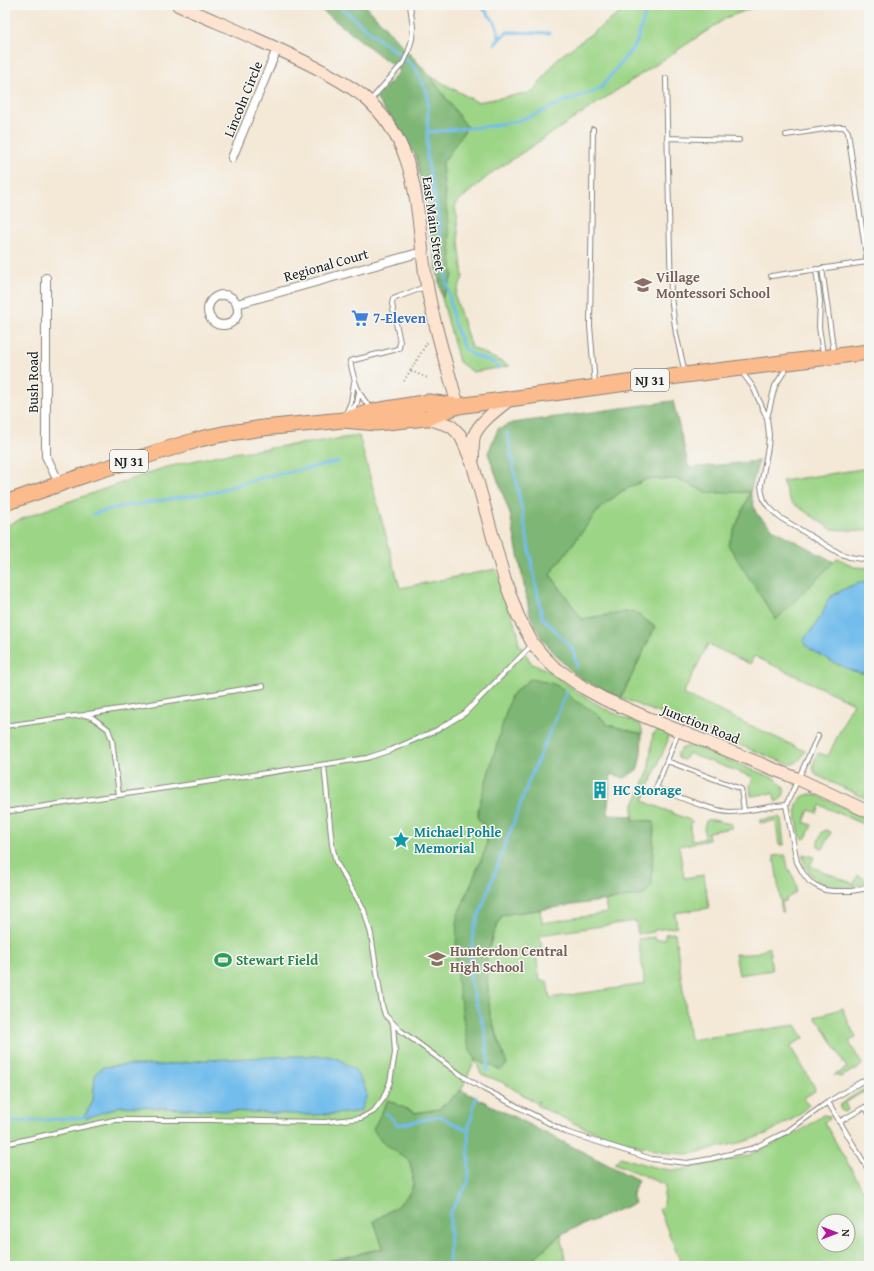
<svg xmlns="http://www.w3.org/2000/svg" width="874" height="1271" viewBox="0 0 874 1271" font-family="'Gentium Book Plus',serif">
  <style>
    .green { fill: #9dd587; stroke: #5c7852; fill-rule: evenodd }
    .forest { fill: #7eb674; stroke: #4d6948 }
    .water { fill: #73bdec; stroke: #486c84 }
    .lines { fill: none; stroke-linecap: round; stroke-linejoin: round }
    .stream { stroke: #73bdec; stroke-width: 3 }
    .lane-casing { stroke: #888279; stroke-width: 6 }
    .street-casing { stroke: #888279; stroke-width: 10 }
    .secondary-casing { stroke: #888279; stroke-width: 14 }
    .highway-casing { stroke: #888279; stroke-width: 17 }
    .path { stroke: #888279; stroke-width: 2; stroke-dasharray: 1 3; stroke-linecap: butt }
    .lane { stroke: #fff; stroke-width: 4 }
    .street { stroke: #fff; stroke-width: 8 }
    .secondary { stroke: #fde4d1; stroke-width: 12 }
    .highway { stroke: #fbbb8c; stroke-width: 15 }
    .labels { text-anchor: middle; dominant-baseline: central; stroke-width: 3; stroke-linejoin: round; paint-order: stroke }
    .shield { fill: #f6f6f2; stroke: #5d5d5c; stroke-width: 1 }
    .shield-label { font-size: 13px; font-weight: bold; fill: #1c1c1c }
    .street-label { font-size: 14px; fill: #1c1c1c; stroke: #f6f6f2 }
    .education-label { font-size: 14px; font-weight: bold; fill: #785e54; stroke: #f6f6f2; text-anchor: start }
    .shop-label { font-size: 14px; font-weight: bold; fill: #366cbe; stroke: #f6f6f2; text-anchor: start }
    .culture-label { font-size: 14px; font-weight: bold; fill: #0d838f; stroke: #f6f6f2; text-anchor: start }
    .leisure-label { font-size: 14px; font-weight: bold; fill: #27864d; stroke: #f6f6f2; text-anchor: start }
  </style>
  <rect width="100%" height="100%" fill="#f6f6f2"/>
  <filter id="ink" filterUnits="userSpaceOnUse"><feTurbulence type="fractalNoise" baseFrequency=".025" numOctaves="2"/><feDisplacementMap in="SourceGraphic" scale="8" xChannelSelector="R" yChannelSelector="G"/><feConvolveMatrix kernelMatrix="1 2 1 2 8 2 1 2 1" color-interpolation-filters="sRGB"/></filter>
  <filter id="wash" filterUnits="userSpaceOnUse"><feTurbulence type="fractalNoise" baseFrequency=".012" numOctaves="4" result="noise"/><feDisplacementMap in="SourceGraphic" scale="16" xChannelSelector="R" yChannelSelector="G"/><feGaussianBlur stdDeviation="0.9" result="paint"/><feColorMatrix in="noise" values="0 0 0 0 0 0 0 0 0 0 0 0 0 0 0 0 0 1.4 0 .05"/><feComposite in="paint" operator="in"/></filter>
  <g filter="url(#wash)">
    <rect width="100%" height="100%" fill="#f4e8d6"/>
    <path class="green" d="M631 5H760L728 17 493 172 455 204 463 277 455 296 471 347 510 366 473 372 459 362 442 298 453 275 442 164 467 127 430 76 477 102 533 92 558 58Z
      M359 436 400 588 496 569 518 633V642L532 664C550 668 565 684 579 693 599 706 618 716 640 724L642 730V734L606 725 478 819 488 829 486 848 458 917 475 1060 499 1039 490 1016 486 963 492 937 504 910 540 909 542 923 607 913 605 900 644 895 654 821 633 820V807L648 773 653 734 660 729 665 730 668 734V740L643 801 692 821 690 828 692 840 705 839C704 833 703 825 707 820 715 819 723 823 732 824V828L708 832 709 840 679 846 684 878 704 875 709 908 675 913 677 927 654 930V932L638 934 636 921 540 935 542 952 536 954 540 981H547L550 998 645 984 638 939 655 937V940L665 939V934L675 933 690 1040 796 1025 804 1038 790 1046 814 1086 815 1091 805 1097 804 1100 809 1105 798 1116 766 1134 743 1142 689 1154 669 1153 632 1144 582 1127 536 1105 540 1101 536 1103 504 1083 481 1074 475 1060 461 1090 439 1109 415 1113 388 1100 397 1152 410 1162C411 1169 414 1179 413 1185 408 1202 388 1212 374 1221L383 1248 308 1266H5V526L34 514 163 468 218 455Z
      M869 468V529L864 531 831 529 791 502 782 481Z
      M647 479H678L708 493 750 492 776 620 838 558 854 567 869 568V800L816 775C811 767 814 761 818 753L828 756 853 703 754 656 750 664 708 644 683 694 805 751C795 770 790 764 772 758L621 698 655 627 633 611 582 619 550 574 600 508 622 491Z
      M692 746 776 779 784 787C785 795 783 798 776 802L773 793 751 796 750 786 753 777 687 753 685 759 683 760 678 758 677 754C680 748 685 747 692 746Z
      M810 794 816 795 869 819V827L820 805 817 813 809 810 804 822 812 825 806 838 804 839 800 836C798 821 789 798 810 794Z
      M779 817 781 819 784 845H779L776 821 760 823V820Z
      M826 830 831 832 823 849 818 846V842L822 832Z
      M803 854 814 857 810 866 854 884 858 875 867 880V884C863 885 859 885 855 886 837 888 816 887 807 869 804 864 802 859 803 854Z
      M785 855C787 859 787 864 788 868 792 876 799 883 795 893L786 899V901H782L783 912H782L774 856Z
      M769 947 772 970 739 975 735 954C747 955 758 954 769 947Z
      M843 1008 845 1016 856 1037 849 1042 862 1064 860 1067 840 1077 834 1075 847 1068 821 1023H819L815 1017Z
      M869 1086V1100L863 1092 845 1103 848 1110 845 1112 841 1110 840 1107 842 1103Z
      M823 1115 830 1116 829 1120 824 1122 869 1200V1266H682L659 1209 663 1206 665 1185 614 1163 621 1157C640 1163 661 1171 680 1170L747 1156 802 1130ZM824 1221H848V1245H824Z
      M561 1234 566 1266H510L529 1263Z"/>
    <path class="forest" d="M315 5H365L430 76 467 127 442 164 453 275 442 298 416 156 376 98 400 71Z
      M673 401 689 468 759 461 750 492 756 513 774 530 834 562 776 620 728 545 750 492 708 493 678 479H647L622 491 600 508 550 574 582 619 633 611 655 627 621 698 583 680 568 668 554 653 541 637 530 615 510 514 488 453 498 429 512 423Z
      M530 679 551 683 562 688 575 701 592 710 607 723 606 724 642 734 641 753 638 769 625 778 611 774 607 815 633 816V820L654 821 652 885 644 895 502 915 492 937 486 963 490 1015 507 1065 501 1070 475 1060 467 1043 457 979 456 955 457 917 486 848 488 830 478 819V809L511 695Z
      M461 1090 638 1180 632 1194 635 1203 561 1234 529 1263 510 1266H308L383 1248 374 1221C388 1212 408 1202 413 1185 414 1179 411 1169 410 1162L397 1152 381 1141 373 1129 388 1100 415 1113 439 1109Z"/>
    <path class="water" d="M862 582 869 584V665L866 672C862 674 860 673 857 672 847 670 807 650 803 642L806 636 811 631 823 613 827 601 830 597 848 587Z
      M296 1056H328L341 1060 346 1064 354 1069 364 1085 367 1095 360 1111 347 1113 313 1115 121 1106 86 1118 84 1117 93 1101 95 1075 102 1067 124 1065H164L205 1060Z"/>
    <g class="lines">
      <path class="stream" d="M338 5 381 41 400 54 415 68 421 80 427 93 428 108 427 157 431 180 438 211 443 260 454 323 464 348 473 355 495 363 498 368
        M480 5C490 16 499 24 499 39
        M495 44 502 36 508 32 549 33
        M427 132 491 126 516 121 534 115 563 102 600 89 636 44 646 12 660 5
        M507 432 542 617 573 650 577 668
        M93 514 114 508 214 492 260 478 338 462
        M487 1071 488 1058 485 1031 472 989 470 979 469 968 474 929 530 778 567 692
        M386 1113 398 1125 440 1116 468 1131
        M5 1123 84 1117
        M449 1266 450 1213 469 1181 468 1131 476 1097"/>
    </g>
  </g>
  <g filter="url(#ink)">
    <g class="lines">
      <g class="lane-casing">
        <path id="lane" d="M666 78 671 297 676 334 685 373
          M369 102 404 62 408 53 412 39 413 27 410 5
          M593 129 590 326 595 385
          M667 138 739 140
          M822 268 834 354
          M816 269 820 301 819 327 823 354
          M771 276 867 262 848 132 844 127H838L786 135
          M741 371 753 387 767 418 769 435 768 447 761 485 762 493 764 500 768 506 779 517 839 553 849 557 869 560
          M372 409C358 396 354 380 350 361L394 350 399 348 400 342 392 304 393 299 398 297 425 287
          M350 412 357 403 359 392
          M345 416 351 402 354 382
          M767 418 775 386 787 367
          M85 715 88 714 263 686
          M5 726 75 716 85 715 93 718 108 729 112 740 119 795
          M678 733 656 788C675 795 713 812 730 812 748 812 768 806 786 805
          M818 736 786 805 797 862 803 873 809 881 815 885 825 890 833 891H851L869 888
          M667 761 741 789 744 810
          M324 765 332 845 336 862 364 910 371 934 382 1005 385 1015 400 1030 464 1077 484 1089 566 1132 652 1159 687 1163 710 1159 754 1148 788 1131 828 1102 869 1077
          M5 812 367 758 391 750 437 730 465 713 532 645
          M828 1102 869 1171
          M839 1122 865 1107 869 1113
          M5 1144 114 1120H210L325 1122 361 1118 374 1111 383 1099 390 1082 395 1053 393 1023"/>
      </g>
      <g class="street-casing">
        <path id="street" d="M232 158 277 49
          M46 278V456L59 483
          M208 310a15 15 0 1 1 30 0a15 15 0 1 1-30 0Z
          M237 304 422 252"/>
      </g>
      <g class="secondary-casing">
        <path id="secondary" d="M178 5C223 25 268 43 311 65 329 74 347 84 363 96 423 146 415 216 427 286 434 327 447 366 458 406
          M427 418 451 426 460 435 464 443 473 465 505 581 518 616 533 644 543 656 554 667 584 688 604 699 650 719 798 779 869 812
          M473 458C473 451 472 443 474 436 479 422 499 408 510 399"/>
      </g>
      <g class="highway-casing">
        <path id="highway" d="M343 420 376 423 427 418 458 406 685 375 869 352
          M5 503 88 474 200 439 223 434 263 428 343 420 375 411 429 402 456 406"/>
      </g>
      <path class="path" d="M411 371 428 378
        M404 381 428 341"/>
      <use href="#lane" class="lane"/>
      <use href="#street" class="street"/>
      <use href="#secondary" class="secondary"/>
      <use href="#highway" class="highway"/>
    </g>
  </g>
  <defs>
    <g id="school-bare" transform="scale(1.38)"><path d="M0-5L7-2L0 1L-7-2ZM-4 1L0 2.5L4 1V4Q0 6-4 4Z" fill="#8d6e63" stroke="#f6f6f2" stroke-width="2.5" paint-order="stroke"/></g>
    <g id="supermarket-bare" transform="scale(1.38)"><path d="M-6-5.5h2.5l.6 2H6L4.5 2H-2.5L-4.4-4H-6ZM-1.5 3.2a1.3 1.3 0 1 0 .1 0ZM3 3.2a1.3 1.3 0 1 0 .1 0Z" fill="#3f7fe0" stroke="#f6f6f2" stroke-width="2.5" paint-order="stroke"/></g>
    <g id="building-bare" transform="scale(1.38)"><path d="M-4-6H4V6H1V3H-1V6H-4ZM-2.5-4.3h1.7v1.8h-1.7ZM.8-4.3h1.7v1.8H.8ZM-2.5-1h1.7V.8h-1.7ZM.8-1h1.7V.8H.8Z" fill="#0f9aa8" stroke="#f6f6f2" stroke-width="2.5" paint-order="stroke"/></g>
    <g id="sight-bare" transform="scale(1.38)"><path d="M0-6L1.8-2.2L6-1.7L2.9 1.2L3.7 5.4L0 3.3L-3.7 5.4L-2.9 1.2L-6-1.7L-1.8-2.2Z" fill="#0f9aa8" stroke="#f6f6f2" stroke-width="2.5" paint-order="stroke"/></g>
    <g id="stadium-bare" transform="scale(1.38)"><path d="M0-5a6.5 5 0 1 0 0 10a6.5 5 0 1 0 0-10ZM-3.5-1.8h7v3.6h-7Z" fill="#2e9e5b" stroke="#f6f6f2" stroke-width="2.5" paint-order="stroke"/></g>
  </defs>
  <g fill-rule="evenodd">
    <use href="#school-bare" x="643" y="285"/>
    <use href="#supermarket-bare" x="360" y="318"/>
    <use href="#building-bare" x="600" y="790"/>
    <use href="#sight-bare" x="401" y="840"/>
    <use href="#school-bare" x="437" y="959"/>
    <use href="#stadium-bare" x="223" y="960"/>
  </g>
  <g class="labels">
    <g class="shield">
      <rect x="631" y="369" width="38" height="22" rx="3"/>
      <rect x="110" y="450" width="38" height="22" rx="3"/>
    </g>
    <g class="shield-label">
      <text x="650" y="380">NJ 31</text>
      <text x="129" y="461">NJ 31</text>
    </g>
    <g class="street-label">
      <text transform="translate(243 99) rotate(-68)">Lincoln Circle</text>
      <text transform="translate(434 224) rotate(82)">East Main Street</text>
      <text transform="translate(326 265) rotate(-16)">Regional Court</text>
      <text transform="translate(33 382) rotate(-90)">Bush Road</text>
      <text transform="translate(701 724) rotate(22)">Junction Road</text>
    </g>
    <g class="education-label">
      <text x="656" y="277">Village<tspan x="656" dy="16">Montessori School</tspan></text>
      <text x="450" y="951">Hunterdon Central<tspan x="450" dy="16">High School</tspan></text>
    </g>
    <g class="shop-label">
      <text x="373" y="318">7-Eleven</text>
    </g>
    <g class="culture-label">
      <text x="613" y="790">HC Storage</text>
      <text x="414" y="832">Michael Pohle<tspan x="414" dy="16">Memorial</tspan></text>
    </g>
    <g class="leisure-label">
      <text x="236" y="960">Stewart Field</text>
    </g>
  </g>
  <rect width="874" height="1271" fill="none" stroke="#f6f6f2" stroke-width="20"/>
  <g transform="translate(836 1233) rotate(90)"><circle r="19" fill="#f6f6f2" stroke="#9f9f9c"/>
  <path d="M0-3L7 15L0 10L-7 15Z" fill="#b5179e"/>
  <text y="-6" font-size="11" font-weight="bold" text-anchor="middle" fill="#1c1c1c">N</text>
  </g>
</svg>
